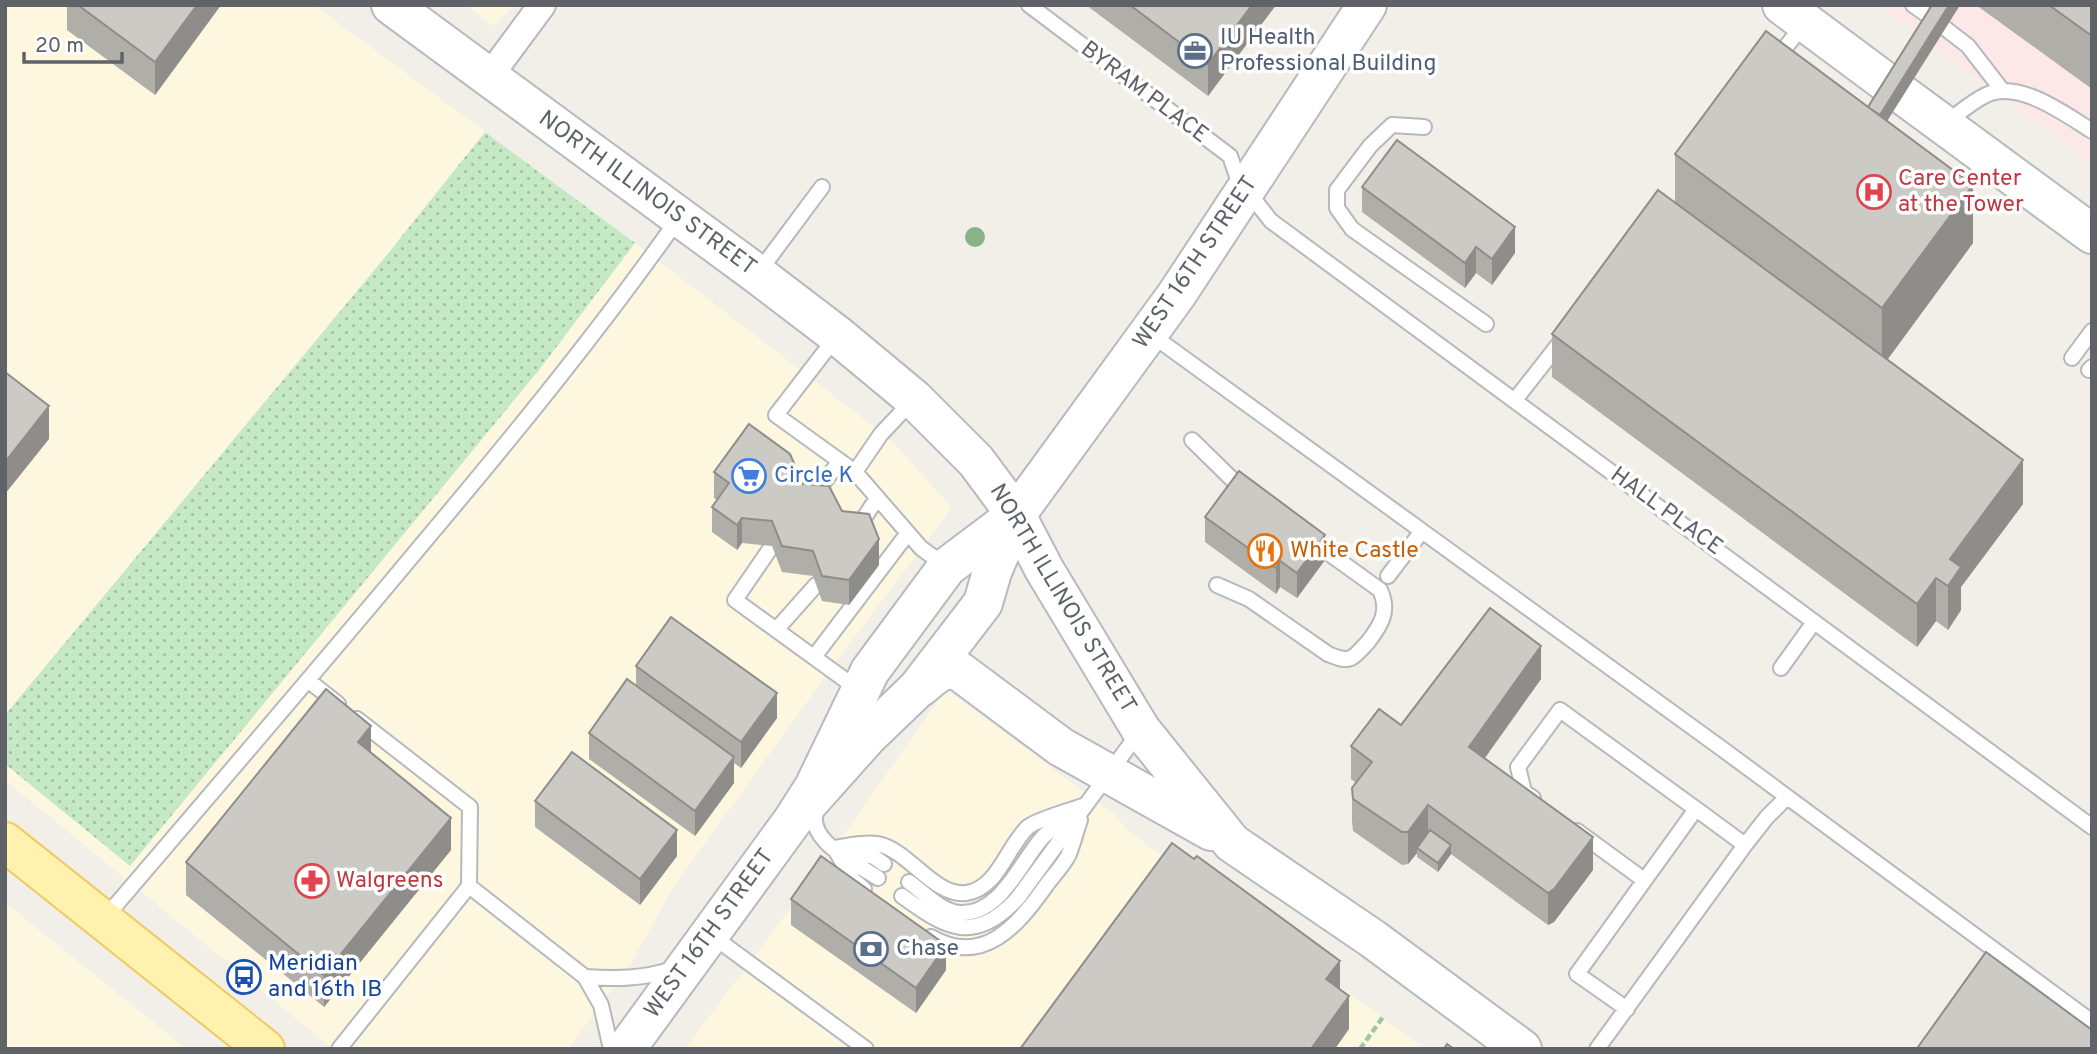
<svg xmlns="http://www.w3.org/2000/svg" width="2097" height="1054" viewBox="0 0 2097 1054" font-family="Overpass,sans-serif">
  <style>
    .commercial { fill: #fef7e0 }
    .medical { fill: #fce8e6 }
    .grass { fill: url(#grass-dots) }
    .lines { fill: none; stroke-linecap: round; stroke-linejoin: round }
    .service-casing { stroke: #b5b8bc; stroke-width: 18 }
    .minor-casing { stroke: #b5b8bc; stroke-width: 30 }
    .secondary-casing { stroke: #b6babf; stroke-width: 42 }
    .primary-casing { stroke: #f2c960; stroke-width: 42 }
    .path { stroke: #9cc7a9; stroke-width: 4.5; stroke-dasharray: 7 3.5; stroke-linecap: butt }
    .service { stroke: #fff; stroke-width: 14 }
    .minor { stroke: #fff; stroke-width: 26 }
    .secondary { stroke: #fff; stroke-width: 38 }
    .primary { stroke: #fff2af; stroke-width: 38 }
    .tree { fill: #89b387 }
    .wall { fill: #afaea9 }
    .shaded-wall { fill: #8f8d8a }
    .building { fill: #cccac5; stroke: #8f8d8a; stroke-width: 2 }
    .labels { text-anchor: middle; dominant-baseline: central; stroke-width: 7; stroke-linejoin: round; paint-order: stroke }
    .service-label { font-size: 23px; fill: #4e5e75; stroke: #fff; text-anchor: start }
    .street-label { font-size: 23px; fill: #5f6368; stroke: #fff }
    .health-label { font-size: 23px; fill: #be3a42; stroke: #fff; text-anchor: start }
    .shop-label { font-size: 23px; fill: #366cbe; stroke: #fff; text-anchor: start }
    .food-label { font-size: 23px; fill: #c56008; stroke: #fff; text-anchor: start }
    .transit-label { font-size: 23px; fill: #164399; stroke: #fff; text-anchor: start }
  </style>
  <defs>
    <pattern id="grass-dots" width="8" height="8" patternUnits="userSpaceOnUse" patternTransform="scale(1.75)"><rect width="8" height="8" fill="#c5e8c5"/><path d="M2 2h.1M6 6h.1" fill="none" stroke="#a3c0a4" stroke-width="1.8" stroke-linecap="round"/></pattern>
  </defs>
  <rect width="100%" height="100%" fill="#f1efe8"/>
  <path class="commercial" d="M5 5H314L635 243 859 415 897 447 952 508 843 652 674 886 630 965 568 1049H333L5 780Z
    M466 5H515L493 26Z
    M946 689 1115 815 1127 830 1425 1049H685L818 872Z
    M5 903 172 1037 186 1049H5Z"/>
  <path class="medical" d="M1878 5H2092V164Z"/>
  <path class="grass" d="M485 132 635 243 539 370 130 866 5 764V715L386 256Z"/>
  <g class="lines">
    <g class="service-casing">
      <path id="service" d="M1029 5 1230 156 1238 179 1271 221 2092 827
        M1913 5 1933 19
        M1946 29 1968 46 2002 90
        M1776 59 1805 23
        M1945 124C1958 114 1971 102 1986 95 2018 79 2065 114 2092 131
        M1424 127 1392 125 1370 146 1337 190V208L1352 229 1486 324
        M758 273 822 187
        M1149 333 1721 748 2092 1022
        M836 337 776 415 855 472 921 548 947 567
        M2072 358 2092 331
        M2089 370 2092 367
        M1515 400 1562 340
        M1192 440 1245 492
        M855 472 881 434 913 400
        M811 499 840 461
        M857 529 877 498
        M772 546 735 600 859 690
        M1388 576 1422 531
        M1217 585 1249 599 1328 654C1336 657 1343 661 1351 658 1357 655 1363 647 1368 642 1381 625 1390 611 1380 590L1309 539
        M776 630 816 585
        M814 657 908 533
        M1781 668 1814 622
        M309 681 338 704
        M357 719 470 807 469 886
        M1533 798 1524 792 1518 767 1560 710 1696 809
        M818 807C801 839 856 863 878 878
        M1577 831 1644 880
        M834 848C848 846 863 842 877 844 908 849 934 897 966 893 998 889 1007 846 1028 827 1036 820 1071 810 1083 806
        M843 850 874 857 884 864
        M837 853 853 880 864 889
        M909 882C923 892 942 912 960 913 1000 915 1020 863 1042 838 1050 829 1063 822 1072 815
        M902 896C946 928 973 945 1017 899L1140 731
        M103 920C209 796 315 673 419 548 509 441 598 333 678 219
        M711 935 866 1049
        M931 937C983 967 1017 926 1045 887 1052 877 1062 867 1068 856 1073 845 1076 831 1080 820
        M585 977C616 979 643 979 673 969
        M1627 1009 1577 974 1696 809 1745 845 1767 817 1787 797
        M339 1049 469 886 585 977 601 1005 611 1049
        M1597 1049 1745 845"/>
    </g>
    <g class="minor-casing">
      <path id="minor" d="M488 78 542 5"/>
    </g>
    <g class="secondary-casing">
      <path id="secondary" d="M391 5 757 274 837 335 914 399 976 461 1016 515 1044 569 1141 730 1232 843 1373 939 1522 1049
        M1782 5 1891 86
        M1903 95 2092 234
        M919 688C932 678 942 665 959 671L1061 747 1211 831
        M793 820 868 736 917 689 983 603 992 572 1016 515 1177 294 1367 5
        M626 1049 793 820 814 787 870 671 947 567 1016 515"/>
    </g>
    <g class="primary-casing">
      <path id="primary" d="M5 842 265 1049"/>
    </g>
    <path class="path" d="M1360 1049 1383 1017"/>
    <use href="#service" class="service"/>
    <use href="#minor" class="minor"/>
    <use href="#secondary" class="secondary"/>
    <use href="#primary" class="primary"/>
  </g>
  <circle class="tree" cx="975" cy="237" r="10"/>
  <path class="wall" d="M67 5H221L155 95 67 30Z
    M1086 5H1276L1208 96Z
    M1932 5H1960L1887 121 1973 243 1887 360 2023 504 1961 587V610L1948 630 1936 621 1917 647 1552 377V334L1675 203V154L1868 107Z
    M1976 5H2092V89Z
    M1362 187 1515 253 1492 285 1476 273 1465 288 1362 212Z
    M714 472 803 484 842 511 879 565 849 605 822 601 813 576 782 572 772 546 742 543 737 550 712 532V507L717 500 714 498Z
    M1205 517 1325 560 1297 598 1280 587 1276 594 1205 542Z
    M636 666 777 718 741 768 734 763V783L695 836 589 759V733L636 686Z
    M1541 679 1485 758 1593 870 1554 922 1548 925 1451 854 1438 872 1417 857V853L1408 864 1402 865 1353 831 1352 821V788L1356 783 1351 779V746L1401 725Z
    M371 753 451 850 324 1007 186 895V862Z
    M535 801 677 856 640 905 535 827Z
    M791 899 946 970 916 1013 791 925Z"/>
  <path class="shaded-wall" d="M197 5H221L155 95V62Z
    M1252 5H1276L1208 96V64Z
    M1949 5H1960L1862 161V143Z
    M1973 185V243L1882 367V308Z
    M1515 227V253L1492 285V259Z
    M1476 247V273L1465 288V263Z
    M49 406V439L5 494V462Z
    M2023 460V504L1961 587V610L1948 630V586L1950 559Z
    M742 518V543L737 550V525Z
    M1325 535V560L1297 598V573Z
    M879 539V565L849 605V580Z
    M1280 561V587L1276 594V568Z
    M1936 578V621L1917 647V604Z
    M1541 646V679L1469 780V747Z
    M777 693V718L741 768V742Z
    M371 726V758L358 742Z
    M734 757V783L695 836V811Z
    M1428 805V837L1417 848V853L1408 864V832Z
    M451 818V850L324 1007V975Z
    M677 830V856L640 905V879Z
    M1593 837V870L1554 922 1548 925V893Z
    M1451 845V854L1438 872V863Z
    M946 945V970L916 1013V988Z
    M1340 961V994L1326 979Z
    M1349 996V1029L1335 1049H1311Z"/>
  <path class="building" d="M78 5H197L155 62Z
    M1130 5H1252L1208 64Z
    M1932 5H1949L1880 115 1868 107Z
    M2049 5H2092V36Z
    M1766 31 1973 185 1882 308 1675 154Z
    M1397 140 1515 227 1492 259 1476 247 1465 263 1362 187Z
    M1658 190 2023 460 1950 559 1961 567 1948 586 1936 578 1917 604 1552 334Z
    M5 372 49 406 5 462Z
    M749 424 790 454 803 484 829 486 842 511 869 514 879 539 849 580 822 576 813 551 782 546 772 521 742 518 737 525 712 507 729 483 714 472Z
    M1239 471 1325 535 1297 573 1280 561 1276 568 1205 517Z
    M1490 608 1541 646 1469 747 1593 837 1554 889 1548 893 1428 805 1408 832H1402L1353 799 1352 788 1372 762 1351 746 1379 709 1401 725Z
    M671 617 777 693 741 742 636 666Z
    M627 679 734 757 695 811 589 733Z
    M326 689 371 726 358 742 451 818 324 975 186 862Z
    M572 752 677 830 640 879 535 801Z
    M1430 830 1451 845 1438 863 1417 848Z
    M1172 843 1194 859 1197 856 1340 961 1326 979 1349 996 1311 1049H1020Z
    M821 856 946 945 916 988 791 899Z
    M1986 952 2092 1030V1049H1919L1918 1047Z
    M1447 1044 1454 1049H1444Z"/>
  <defs>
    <g id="office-ring" transform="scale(1.75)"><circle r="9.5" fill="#fff" stroke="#5c6f8a" stroke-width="1.5"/><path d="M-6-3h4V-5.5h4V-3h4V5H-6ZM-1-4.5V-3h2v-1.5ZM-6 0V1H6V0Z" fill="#5c6f8a"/></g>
    <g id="hospital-ring" transform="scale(1.75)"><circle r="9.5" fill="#fff" stroke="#e0444e" stroke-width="1.5"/><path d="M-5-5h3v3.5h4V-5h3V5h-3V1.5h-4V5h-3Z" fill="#e0444e"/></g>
    <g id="supermarket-ring" transform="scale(1.75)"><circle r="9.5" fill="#fff" stroke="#3f7fe0" stroke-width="1.5"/><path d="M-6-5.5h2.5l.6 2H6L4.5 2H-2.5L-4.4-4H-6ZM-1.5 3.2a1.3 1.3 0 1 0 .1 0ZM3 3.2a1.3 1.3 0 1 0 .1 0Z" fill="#3f7fe0"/></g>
    <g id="restaurant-ring" transform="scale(1.75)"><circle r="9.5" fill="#fff" stroke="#e8710a" stroke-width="1.5"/><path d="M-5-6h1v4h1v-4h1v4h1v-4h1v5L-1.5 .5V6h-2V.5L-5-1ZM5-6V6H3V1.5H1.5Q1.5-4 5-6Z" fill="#e8710a"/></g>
    <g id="pharmacy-ring" transform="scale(1.75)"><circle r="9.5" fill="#fff" stroke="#e0444e" stroke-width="1.5"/><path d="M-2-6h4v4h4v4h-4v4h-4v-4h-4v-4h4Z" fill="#e0444e"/></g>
    <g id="bank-ring" transform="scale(1.75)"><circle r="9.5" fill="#fff" stroke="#5c6f8a" stroke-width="1.5"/><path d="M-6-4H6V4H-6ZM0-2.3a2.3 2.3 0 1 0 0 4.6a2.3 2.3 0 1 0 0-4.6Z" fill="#5c6f8a"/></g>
    <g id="bus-ring" transform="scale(1.75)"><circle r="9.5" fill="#fff" stroke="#1a4fb4" stroke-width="1.5"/><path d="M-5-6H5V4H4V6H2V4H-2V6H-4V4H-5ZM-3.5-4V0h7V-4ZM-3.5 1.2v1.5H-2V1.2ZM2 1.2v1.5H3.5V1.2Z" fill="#1a4fb4"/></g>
  </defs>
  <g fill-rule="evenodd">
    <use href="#office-ring" x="1195" y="51"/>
    <use href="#hospital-ring" x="1874" y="192"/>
    <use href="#supermarket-ring" x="749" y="476"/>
    <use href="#restaurant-ring" x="1265" y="551"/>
    <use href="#pharmacy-ring" x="312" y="881"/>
    <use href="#bank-ring" x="871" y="949"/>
    <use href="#bus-ring" x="244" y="977"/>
  </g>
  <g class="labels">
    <g class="service-label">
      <text x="1220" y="38">IU Health<tspan x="1220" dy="26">Professional Building</tspan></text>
      <text x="896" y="949">Chase</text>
    </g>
    <g class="street-label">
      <text transform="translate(1144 93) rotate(37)">BYRAM PLACE</text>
      <text transform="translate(647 194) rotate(36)">NORTH ILLINOIS STREET</text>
      <text transform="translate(1196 263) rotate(-56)">WEST 16TH STREET</text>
      <text transform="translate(1666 512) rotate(36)">HALL PLACE</text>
      <text transform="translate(1062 599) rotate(59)">NORTH ILLINOIS STREET</text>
      <text transform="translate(710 934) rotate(-54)">WEST 16TH STREET</text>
    </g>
    <g class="health-label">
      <text x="1898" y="179">Care Center<tspan x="1898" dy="26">at the Tower</tspan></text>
      <text x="336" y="881">Walgreens</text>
    </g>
    <g class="shop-label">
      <text x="774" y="476">Circle K</text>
    </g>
    <g class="food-label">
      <text x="1290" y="551">White Castle</text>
    </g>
    <g class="transit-label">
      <text x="268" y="964">Meridian<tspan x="268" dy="26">and 16th IB</tspan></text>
    </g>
  </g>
  <rect width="2097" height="1054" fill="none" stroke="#5f6368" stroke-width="14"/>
  <path d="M24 52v10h98v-10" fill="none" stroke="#5f6368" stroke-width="3.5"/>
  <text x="35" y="52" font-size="21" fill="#5f6368" stroke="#ffffff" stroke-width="5" paint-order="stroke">20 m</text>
</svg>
